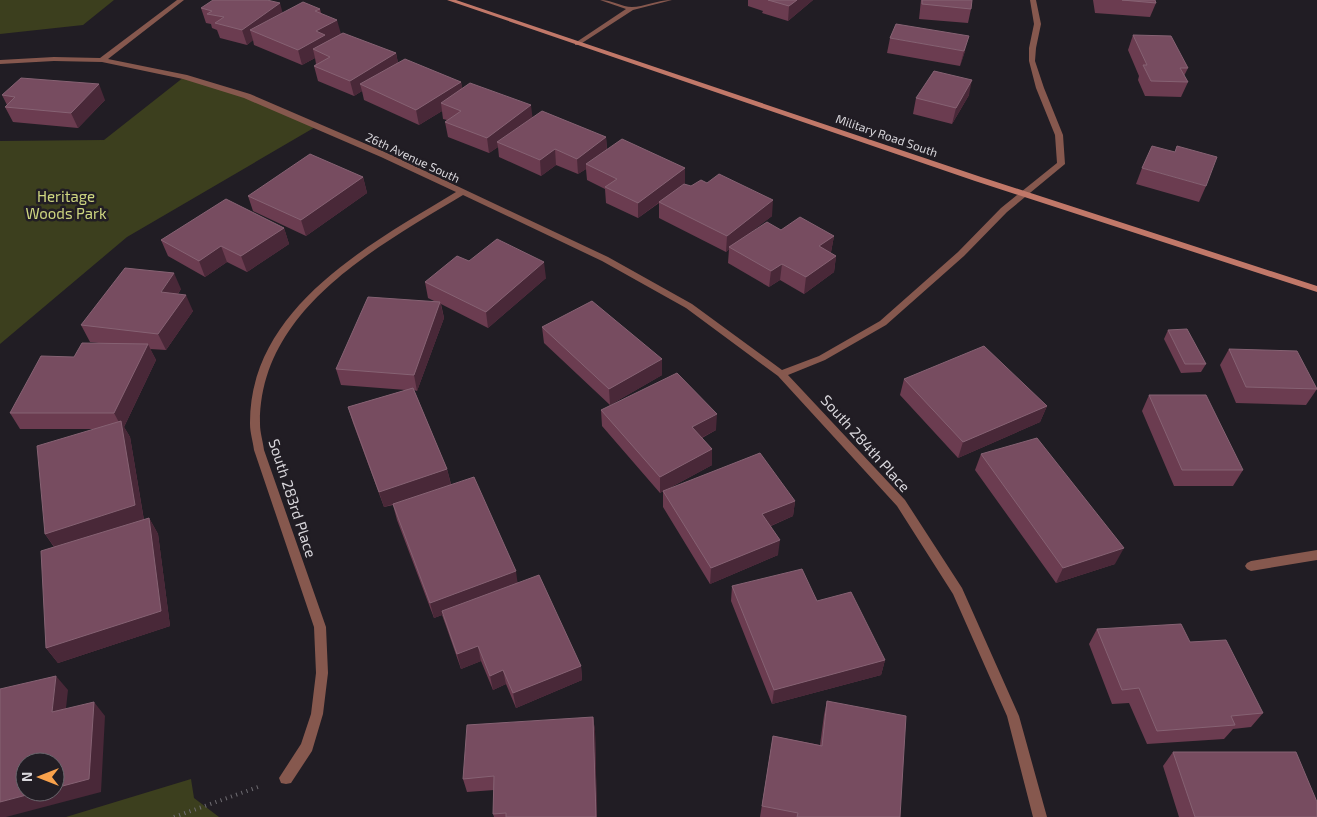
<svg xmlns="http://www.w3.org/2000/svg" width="1317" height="817" viewBox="0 0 1317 817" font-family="'Exo 2',sans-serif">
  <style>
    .green { fill: #3c3f1e }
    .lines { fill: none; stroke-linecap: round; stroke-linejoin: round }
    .path { stroke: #706d73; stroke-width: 4; stroke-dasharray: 1 4.5; stroke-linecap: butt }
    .lane { fill: #86584e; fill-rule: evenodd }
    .street { fill: #86584e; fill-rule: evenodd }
    .secondary { fill: #c17869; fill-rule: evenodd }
    .wall { fill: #6b3c50 }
    .shaded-wall { fill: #492838 }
    .building { fill: #774c60; stroke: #866273 }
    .labels { text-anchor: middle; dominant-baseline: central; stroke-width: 5; stroke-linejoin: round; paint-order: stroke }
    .far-street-label { font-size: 12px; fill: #d9d7dc; stroke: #211d24 }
    .park-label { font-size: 15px; fill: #ced680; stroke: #211d24 }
    .street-label { font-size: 15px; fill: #d9d7dc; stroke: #211d24 }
  </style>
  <rect width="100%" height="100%" fill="#211d24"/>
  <path class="green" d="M0 0H114L83 25 0 34Z
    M184 77 247 96 317 126 127 237 0 344V141L104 140Z
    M191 779 194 798 219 817H66Z"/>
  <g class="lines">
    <path class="path" d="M174 817 258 787"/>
    <path class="lane" d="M600 0C612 0 622 7 632 7 643 7 658 0 672 0L633 10 579 45H575V43L626 9Z"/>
    <path class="street" d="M177 0H184L108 59 187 75 250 94 387 153 608 257 692 304 782 370 819 356 880 321 958 252 1001 208 1057 163 1055 135 1036 88 1029 61V48L1034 24 1030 0H1036L1041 24 1036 48 1035 61 1044 88 1063 135 1065 164 1007 212 964 256 886 325 825 360 788 375 905 500 962 588 1019 716 1047 817H1033L1007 716 953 594 897 506 778 376 686 308 602 261 463 195C377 247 259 309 260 424 260 433 263 441 264 450L326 627 328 673 323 714 312 751 291 783 286 784 281 783 279 778 301 744 311 714 316 673 314 627 254 450C253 441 250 433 250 424 249 308 370 244 456 192L381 157 244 98 183 79 102 62 54 61 0 64V60L54 57 100 58Z
      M1317 550V560L1251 571 1247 569 1245 566 1247 563 1251 561Z"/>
    <path class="secondary" d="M447 0H456L981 177 1317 286V292L975 181Z"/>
  </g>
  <path class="wall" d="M748 0H813L788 21 762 13 763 11 748 6Z
    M921 0H972L971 9 968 23 919 19Z
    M1093 0H1155L1156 3 1150 17 1095 13Z
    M201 8 283 13 320 9 321 13 341 34 396 53 398 63 461 82 462 88 532 117 606 137 607 150 685 168V183L673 192 772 216 748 234 781 230 834 236 831 252 830 253 836 256 834 272 804 294 780 280 769 287 728 263 729 249 726 252 659 218V203L638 218 606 203 605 189 587 180 586 169 578 174 556 165 541 176 499 157 498 147 489 153 448 137 445 122 447 120 443 119 442 111 419 125 364 100 362 91 354 96 318 81 314 66 316 64 315 58 302 65 254 45 253 40 247 45 220 38 217 30 212 28 211 24 206 23Z
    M1133 35 1188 68 1184 76 1188 82 1181 97 1145 96 1138 80 1139 76 1128 50Z
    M890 38 965 51 960 66 887 53Z
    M2 95 105 100 78 128 13 122 5 107 7 105Z
    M969 95 952 124 913 114 916 98Z
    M1142 168 1206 186 1199 202 1136 184Z
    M363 177 367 193 306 236 253 211 248 196Z
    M284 228 289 244 247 272 227 262 205 277 168 256 161 240Z
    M469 261 546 278 488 328 441 304 444 318 417 391 414 390 447 469 451 484 518 583 581 666 582 680 516 708 506 684 493 690 481 661 461 669 446 626 442 615 434 618 397 520 393 505 384 507 353 423 348 407 406 390 341 385 336 369 436 302 428 298 425 282Z
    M181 289 178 294 193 311 166 350 150 349 156 360 124 427 130 437 144 520 149 518 158 534 170 626 58 663 46 648 54 547 45 534 95 429H20L10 413 107 344 90 342 81 325Z
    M542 327 662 375 610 405 544 343Z
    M1168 330 1206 364 1201 372 1181 373 1164 339Z
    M1229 349 1317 389 1306 405 1236 403 1220 365Z
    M904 379 1047 406 1040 422 958 458 900 395Z
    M1149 395 1243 470 1233 486H1174L1142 411Z
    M601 410 716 430 702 438 712 449V465L664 491 795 501 793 516 771 526 778 555 710 584 663 507V491L660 493 602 426Z
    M981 454 1115 564 1056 583 975 470Z
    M732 586 817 601 885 660 881 675 772 704 731 601Z
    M1097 629 1190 642 1263 713 1251 727 1233 729 1224 739 1147 744 1129 703 1112 704 1089 644Z
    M827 701 900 817H760L773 736 820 745 824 715Z
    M593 717 595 731 597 817H494L493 814 494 790 467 792 463 779Z
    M1173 752 1317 817H1179L1163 766Z"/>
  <path class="shaded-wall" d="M797 0H813L788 21 789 6Z
    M280 3 284 18 250 30 253 40 247 45 242 30Z
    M337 20 341 34 313 49 315 58 302 65 298 50 316 31Z
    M969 36 965 51 960 66 964 51Z
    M396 53 399 68 360 84 362 91 354 96 350 81Z
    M972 80 969 95 952 124 956 108Z
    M461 82 464 97 441 103 442 111 419 125 416 110Z
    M99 84 105 100 78 128 71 113Z
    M531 105 533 121 497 142 498 147 489 153 487 138Z
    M606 137 607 153 586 164V169L578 174 577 159Z
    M555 149 556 165 541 176 540 160Z
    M685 168V183L638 218V203Z
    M363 177 367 193 306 236 301 220Z
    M773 200 772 216 731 248 729 247V249L726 252 727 236Z
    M284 228 289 244 247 272 241 256Z
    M834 236 831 252 816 262 819 246Z
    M221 246 227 262 205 277 199 261Z
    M836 256 834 272 804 294 806 277Z
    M544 262 546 278 488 328 486 312Z
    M782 264 780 280 769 287 771 271Z
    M174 273 181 289 168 308 161 292Z
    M186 295 193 311 166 350 158 334Z
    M440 302 444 318 417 391 414 375Z
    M148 344 156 360 124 427 130 437 144 521 56 549 45 534 122 428 114 413Z
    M662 359V375L610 405 609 389Z
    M1047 406 1040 422 958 458 963 442Z
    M717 414 716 430 691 443 692 427Z
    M712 449V465L660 493V477Z
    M447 469 451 485 384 507 379 492Z
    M795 501 793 516 761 530 762 514Z
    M149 518 158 534 170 626 58 663 46 648Z
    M780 540 778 555 710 584 711 568Z
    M1124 548 1115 564 1056 583 1063 568Z
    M516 571 518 586 434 618 430 603Z
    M478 646 481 661 461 669 457 654Z
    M885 660 881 675 772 704 774 690Z
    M581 666 582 680 516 708 513 693Z
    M503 670 506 684 493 690 490 676Z
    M56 676 68 690 64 726 52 712Z
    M94 702 105 716 101 792 6 817H0V802L38 792H55V788Z
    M593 717 595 731 597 817H596Z"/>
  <path class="building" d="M213 0H267L280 3 242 30 215 23 224 17 207 14 212 11 201 8Z
    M768 0H797L789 6Z
    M922 0H972L971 9 922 4Z
    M1122 0H1155L1156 3Z
    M303 2 320 9 315 11 337 20 316 31 325 35 298 50 250 30Z
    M896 24 969 36 964 51 890 38Z
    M343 33 396 53 350 81 314 66 330 57 313 49Z
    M1133 35 1171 36 1188 68H1180L1188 82 1151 81 1143 65H1147Z
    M405 59 461 82 416 110 360 84Z
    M934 71 972 80 956 108 916 98Z
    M21 78 99 84 71 113 5 107 15 97 2 95Z
    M470 83 531 105 487 138 445 122 461 111 441 103Z
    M542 111 606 137 577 159 555 149 540 160 497 142Z
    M622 139 685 168 638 203 605 187 617 179 586 164Z
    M1152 146 1175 152 1177 146 1217 157 1206 186 1142 168Z
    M310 154 363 177 301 220 248 196Z
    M719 174 773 200 727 236 659 202 684 184 691 186 701 180 707 183Z
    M226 199 284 228 241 256 221 246 199 261 161 240Z
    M800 217 834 236 819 246 836 256 806 277 782 264 771 271 729 247 767 222 781 230Z
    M497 239 544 262 486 312 425 282 457 256 469 261Z
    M125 268 174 273 161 292 186 295 158 334 81 325Z
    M368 297 440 302 414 375 336 369Z
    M592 301 662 359 609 389 542 327Z
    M1187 329 1206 364H1185L1168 330Z
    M82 343 148 344 114 413H10L41 356 74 357Z
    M984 346 1047 406 963 442 904 379Z
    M1229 349 1297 351 1317 389 1246 387Z
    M677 373 717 414 692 427 712 449 660 477 601 410Z
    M413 388 447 469 379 492 348 407Z
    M1149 395H1206L1243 470H1182Z
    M121 421 135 505 45 534 37 446Z
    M1037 438 1124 548 1063 568 981 454Z
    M760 453 795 501 762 514 780 540 711 568 663 491Z
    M474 477 516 571 430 603 393 504Z
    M149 518 161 611 46 648 41 551Z
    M802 569 817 601 851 592 885 660 774 690 732 586Z
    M539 575 581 666 513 693 503 670 490 676 478 646 457 654 442 611Z
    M1181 624 1190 642 1226 640 1263 713 1231 716 1235 725 1157 731 1139 688 1122 690 1097 629Z
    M56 676 52 712 94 702 89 779 55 788V762H25V792H38L0 802V689Z
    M827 701 906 716 900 817H797L798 813 762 806 773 736 822 746Z
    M593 717 596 817H506V813L493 814 494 776 463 779 467 725Z
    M1173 752H1296L1317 802V817H1195Z"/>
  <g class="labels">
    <g class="far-street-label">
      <text transform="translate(887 135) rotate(19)">Military Road South</text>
      <text transform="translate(413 157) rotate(25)">26th Avenue South</text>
    </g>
    <g class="park-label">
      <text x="66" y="196">Heritage<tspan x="66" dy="17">Woods Park</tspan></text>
    </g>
    <g class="street-label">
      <text transform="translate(866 443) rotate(48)">South 284th Place</text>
      <text transform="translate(293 498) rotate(72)">South 283rd Place</text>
    </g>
  </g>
  <g transform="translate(40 777) rotate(270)"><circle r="24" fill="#211d24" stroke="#6b676e"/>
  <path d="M0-4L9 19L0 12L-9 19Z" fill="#f8a14b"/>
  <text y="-8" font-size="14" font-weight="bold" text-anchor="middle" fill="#d9d7dc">N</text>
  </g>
</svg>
